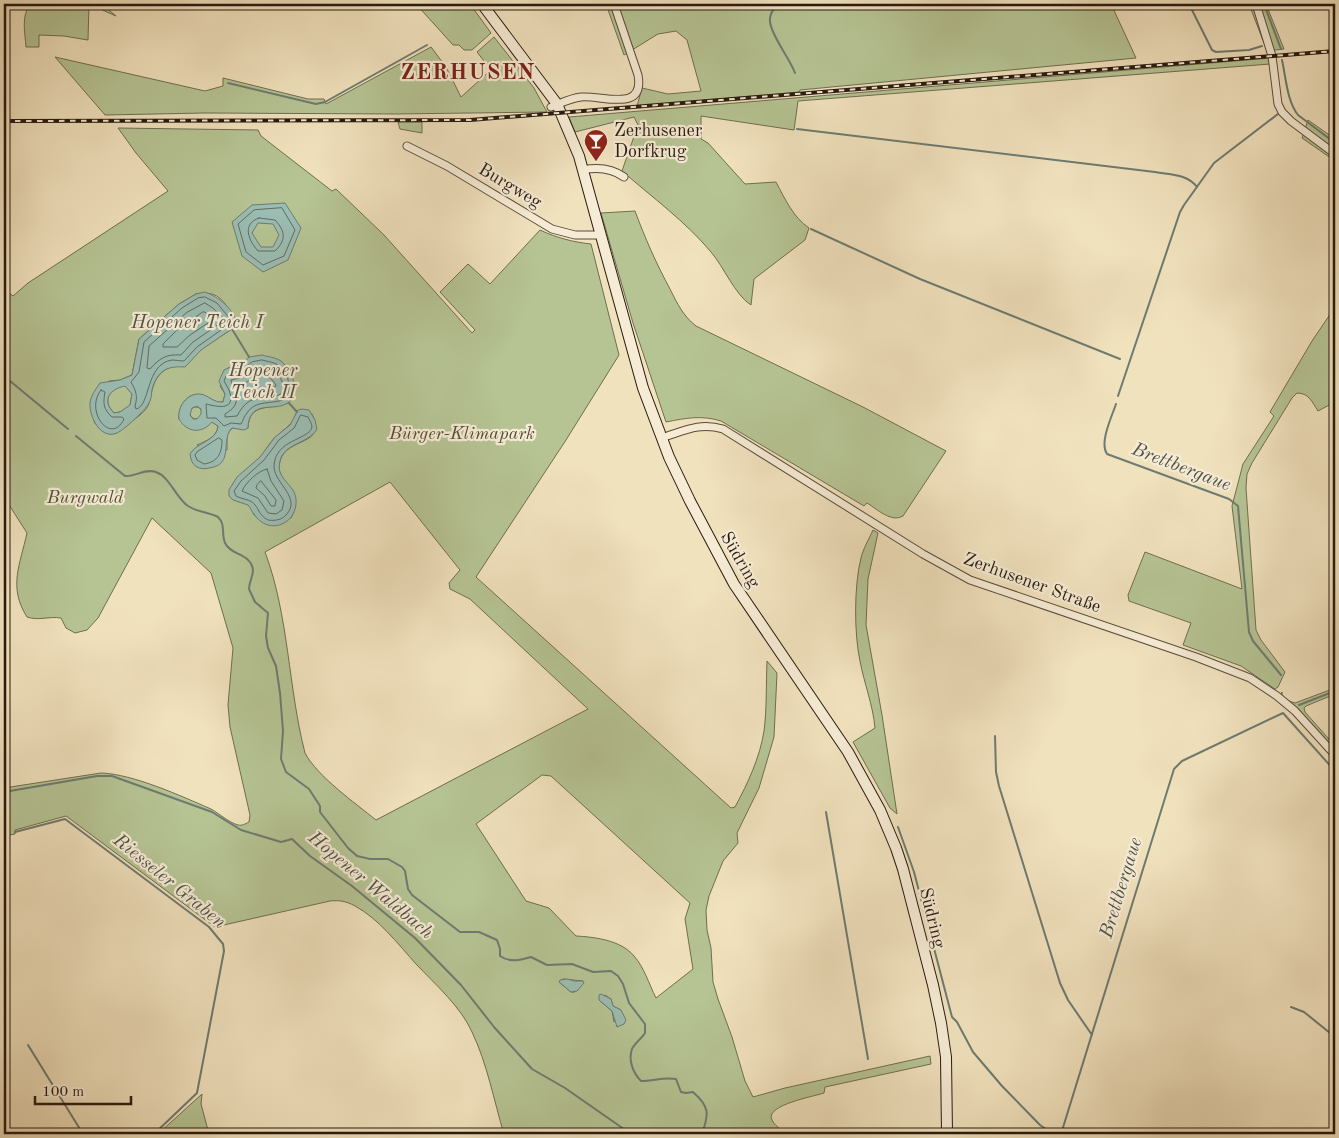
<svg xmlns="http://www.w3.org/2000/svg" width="1339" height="1138" viewBox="0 0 1339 1138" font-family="'Old Standard TT',serif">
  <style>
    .green { fill: #b6c494; stroke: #6e6e51; fill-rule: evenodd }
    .water { fill: #9bbdb3; stroke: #6d7b71; fill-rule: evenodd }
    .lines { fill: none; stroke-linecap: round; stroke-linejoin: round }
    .shore { stroke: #616b60; stroke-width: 1 }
    .stream { stroke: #6d7b71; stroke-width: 2 }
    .minor-casing { stroke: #5a4b3a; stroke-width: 9 }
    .secondary-casing { stroke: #27190e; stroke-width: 12 }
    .minor { stroke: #f6ecd5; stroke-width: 7 }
    .secondary { stroke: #f6ecd5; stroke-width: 10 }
    .rail-casing { stroke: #27190e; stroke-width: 4 }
    .rail { stroke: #f6ecd5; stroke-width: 2; stroke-dasharray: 5.5; stroke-linecap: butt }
    .labels { text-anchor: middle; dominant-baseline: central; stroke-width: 4.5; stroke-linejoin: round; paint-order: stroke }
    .poi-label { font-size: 18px; fill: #27190e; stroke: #f6ecd5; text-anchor: start }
    .street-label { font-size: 18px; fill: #27190e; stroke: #f6ecd5 }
    .park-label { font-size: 18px; font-style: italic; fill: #524c36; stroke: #f6ecd5 }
    .water-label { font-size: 19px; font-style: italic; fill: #505248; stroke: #f6ecd5 }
    .district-label { font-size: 22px; font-weight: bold; letter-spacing: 1px; fill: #7a1f14; stroke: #f6ecd5 }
  </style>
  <rect width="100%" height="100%" fill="#f1e2be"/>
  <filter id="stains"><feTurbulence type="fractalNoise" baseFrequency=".004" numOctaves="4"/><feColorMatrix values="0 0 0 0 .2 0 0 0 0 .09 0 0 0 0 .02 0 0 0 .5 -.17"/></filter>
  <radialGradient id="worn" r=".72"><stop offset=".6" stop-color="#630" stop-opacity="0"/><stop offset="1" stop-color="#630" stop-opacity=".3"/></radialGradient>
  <path class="green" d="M30 4H102L116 16 89 4 88 40 64 36 39 35V47H26C25 32 21 17 30 4Z
    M416 4H470L491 33 472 50H464L459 45H453Z
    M606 4H1111L1136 58 800 90 799 92 637 106 642 88 668 94 701 91 687 40 676 31 658 34 624 55Z
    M1249 4H1266L1284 49 1267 51Z
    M494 37 534 88 547 112 395 114 204 113 105 115 55 57 205 91 223 86V78L308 99H324L326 104 431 47 446 67 461 97 491 70 477 52Z
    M1270 58V64L798 101 794 130 701 116V139L708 143 745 184 776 182C785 199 793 217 809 228L805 240 754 279 751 305C735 295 724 267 711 252 686 222 652 197 622 171L638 125 634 117 575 132 569 117Z
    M1308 120 1335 139V161L1302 138Z
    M398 122H422V133L400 129Z
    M118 128 258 130 261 136 332 191 336 189 384 235 472 333 475 330 440 292 468 264 490 284 540 230C557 238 573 242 591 244L619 355 566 440 476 577 731 808 735 807C748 783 760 757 764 731 767 708 766 684 767 661L777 673 774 737 759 788 737 833 738 843 723 861 709 896 706 910 707 930 711 948 713 982 718 999 732 1037 745 1081 753 1097 785 1088 930 1056 931 1064 825 1087 824 1093C816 1096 764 1105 772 1120 774 1125 782 1130 786 1134H504C494 1101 487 1063 472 1032 461 1007 435 984 416 964 398 944 379 919 355 906 346 901 339 900 330 901L215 927 66 816 15 830V834L4 836V788L101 773C133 774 181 796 211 809 220 814 228 822 238 825 242 826 245 824 249 822L250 815 230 727 228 705 233 648 211 573 152 518 98 618 87 630 75 633 66 628 61 618C49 616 39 621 27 617 8 587 20 565 27 533L4 497V289L13 296 28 283 168 191 136 153ZM196 294C201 294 208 293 212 294 226 298 231 315 236 326 221 338 199 346 189 362 173 365 158 369 153 387 150 395 151 402 146 409 137 420 121 427 110 434L101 430 94 422 109 381 120 380 132 375 139 339 179 304ZM245 363 288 403C271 410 249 402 248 428H232L227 435V450L197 445C206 441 217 437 218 426L212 422 179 419C178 405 189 390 204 396 212 398 214 403 223 402L225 394 220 386 228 368 238 367ZM296 413 312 414C328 447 287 436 280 461 273 484 307 487 291 518L254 515 251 507 232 485C240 474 251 467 260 457 266 451 270 441 277 436 285 428 294 424 296 413ZM390 482 460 570 449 583 450 589 470 599 588 709 376 820C355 803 317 776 305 753 288 687 289 616 265 552ZM542 775 551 776 690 903 685 919 693 969 656 998C649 984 644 967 634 956 621 940 594 937 576 936L549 908 526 901 476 824ZM563 979 583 981 575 992H571L559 982ZM605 995 611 999 613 1006 621 1010 614 1022 612 1011 599 1000Z
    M635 211C645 238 656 263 670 289 677 303 683 316 696 326L863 407 946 451 903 516C891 523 877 509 867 503L864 506 721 421C702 415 686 418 666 422L633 323 601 213Z
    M1335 301V402L1318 411C1312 402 1309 393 1297 393L1292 398 1252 463 1247 474 1246 488 1256 630 1261 640 1285 672 1278 687 1275 689 1241 666 1183 645 1191 623 1129 601 1128 595 1145 552 1242 589 1232 506 1243 464 1274 416 1270 412 1312 341 1335 307 1334 305Z
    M125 385 132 394 130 406 120 412 114 413C101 400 110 389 125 385Z
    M190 413a6 6 0 1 1 12 0a6 6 0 1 1-12 0Z
    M873 530 878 533 868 579 866 625 882 715 897 814 890 808 853 742 875 728C873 705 864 683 860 661 854 634 854 585 861 558 863 549 869 539 873 530Z
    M1335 688V694L1306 706 1304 708 1305 712 1335 746V752L1281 696 1282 692V695L1286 700 1295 703Z
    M202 1094 201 1104 209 1134H158Z"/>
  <path class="water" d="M285 203 301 228 288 260 263 272 242 256 232 222 252 205ZM258 223 273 224 279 235 273 247H261L252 233Z
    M205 292C219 297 232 308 237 322L236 326 201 350 185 367C169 366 159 369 153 386 151 391 152 397 150 401 147 409 124 430 117 433 100 440 89 416 90 403 91 395 96 389 100 383L120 380 132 375 139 339 179 304 196 294ZM125 386 132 394 130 405 120 412 114 413C101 400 110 389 125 386Z
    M262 355C268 357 275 357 281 361 292 370 303 395 286 404 277 409 263 405 255 411 250 415 248 421 248 428L244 430 232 428C220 439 235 465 209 468 205 469 201 469 197 467 192 464 191 460 190 454 197 442 217 441 218 426L212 422C202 434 187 433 179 419 177 407 187 393 200 394 209 395 213 403 223 402L225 394 219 381 224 370C235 364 240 369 249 357ZM197 406 201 409V414L197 419H193L190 415 192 408Z
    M302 409 309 410 315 420 317 429C308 444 284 443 280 461 276 476 288 481 294 492 299 503 295 517 284 523 273 529 261 525 254 514 251 511 251 508 248 505L233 500 229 496V490L232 485 237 477 260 457 275 437 290 425 298 410Z
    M567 979 574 981H583L584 983 577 991 571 992 559 982 560 980Z
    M601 994 611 999 613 1006 621 1010 626 1020 624 1024 617 1027 612 1011 599 1000V995Z"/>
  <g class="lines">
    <path class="shore" d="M282 208 295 230 284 256 263 265 246 252 238 224 254 210Z
      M259 218 275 220C286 232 286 240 275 251H258C249 241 241 224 259 218Z
      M205 297 217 303 231 320V323L197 347 184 361C180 361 175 360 172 360 145 364 151 406 136 409L135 406C138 396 136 391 131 382L139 372 144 342 182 308 198 298Z
      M205 303 213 308 223 319 222 322 193 342 181 355C166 354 160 358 150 369L147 368 149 346 186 313Z
      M203 312H205L211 318V321L190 335 177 347H163V344L176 331Z
      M262 360C266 361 271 362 274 363 288 369 293 387 285 399 272 405 256 399 247 413 244 416 243 421 241 424L231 423 224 426 216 418H207L206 404C215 406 235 412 230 393 229 389 226 385 224 381L227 374 240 371 252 362Z
      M262 367C273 369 281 375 284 387L281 394C262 403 251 390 237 416L225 417V414C244 403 234 394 231 380L243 377 256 368Z
      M260 374 269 376 276 385 275 387 244 393 243 385Z
      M101 390 105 392C103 403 103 409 112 417H122L124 419C111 446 84 411 101 390Z
      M301 415 308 417C309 419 312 424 312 427 310 440 274 439 274 467 275 484 302 498 286 515 282 520 274 521 268 520 258 515 259 507 252 502 248 499 241 499 236 496L234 491 241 481 264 460 279 440 294 428Z
      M219 438 222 440C222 453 218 462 204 464L197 460 195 455 197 452Z
      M267 469 271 481 284 501 282 510 276 514 268 513 258 498 242 491C246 482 258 471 267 469Z
      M261 481 276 500 275 506H271L265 496 256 488 257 485Z"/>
    <path class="stream" d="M778 4C773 9 769 15 770 22 772 37 789 57 795 73
      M1189 4 1212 50 1216 52 1249 50 1262 46
      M1264 4 1281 49
      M1282 60C1286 78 1287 101 1298 115L1335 143
      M228 83 316 104 325 102 427 45
      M797 129 1155 172C1171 175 1187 174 1197 187
      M811 229 920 279 1120 359
      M232 329 249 357
      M4 376 68 429
      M1118 396 1180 212 1184 205 1214 163 1278 114
      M289 403 297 412
      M1116 404C1112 416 1099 443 1107 454L1229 499 1238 506 1249 632 1253 641 1281 675
      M76 436 125 476C135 477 145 468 156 472 170 477 176 498 188 506 197 512 208 512 218 517 226 525 221 533 225 543 231 556 251 553 253 570 253 577 249 582 249 589L255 602 268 613 266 636 268 648 276 666 280 693 283 731 281 759 286 772 309 789 320 806V812L348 848 357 856 370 859H388L402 867 405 871 408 889 412 895 460 932H479L497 940 500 949V956C510 963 521 960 531 957L547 965 572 964 593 972 611 971 618 976 623 984 629 1003 645 1024V1033C642 1038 635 1043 632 1049 628 1060 633 1073 641 1081 654 1081 662 1077 676 1079L681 1092 686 1093 693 1092C710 1107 709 1114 702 1134
      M1299 705 1335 691
      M995 736 996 772 999 786 1060 983 1068 1000 1092 1035
      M4 792 97 776H112L212 812 241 830 281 842 292 839 310 856 352 886 415 938 461 985 494 1027 532 1069 565 1088 631 1134
      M826 812 868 1059
      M898 827 914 872 952 1017 957 1022 973 1052 1002 1086 1040 1125 1053 1134
      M15 832 65 819 209 927 223 944 224 951 197 1093 154 1134
      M1291 1007 1304 1012 1335 1037
      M28 1045 83 1134
      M1061 1134 1174 769 1182 761 1283 713 1335 771"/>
    <g class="minor-casing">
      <path id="minor" d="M1256 4 1272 56 1278 104 1282 112 1291 121 1335 154
        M551 107C561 103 571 98 581 97 603 95 645 113 638 75L614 4
        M407 146 447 166 552 229 575 235H601
        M583 170C598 167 611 168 624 177
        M661 438C684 431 699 422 723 429L923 554 970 580 1196 657 1250 678 1277 696 1295 711 1335 755"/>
    </g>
    <g class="secondary-casing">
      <path id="secondary" d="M482 4 557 104 579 156 643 388 669 457 690 501 734 584 848 752 880 810 896 848 903 869 933 985 941 1023 946 1057 947 1134"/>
    </g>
    <use href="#minor" class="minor"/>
    <use href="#secondary" class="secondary"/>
    <g class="rail-casing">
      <path id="rail" d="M4 121 470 120 1335 51"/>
    </g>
    <use href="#rail" class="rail"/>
  </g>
  <defs>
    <g id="bar-pin" transform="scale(1.25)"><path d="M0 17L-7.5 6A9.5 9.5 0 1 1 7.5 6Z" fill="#8f2418" stroke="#f6ecd5"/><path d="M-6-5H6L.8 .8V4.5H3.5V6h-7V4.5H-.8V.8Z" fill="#fff"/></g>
  </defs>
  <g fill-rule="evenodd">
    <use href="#bar-pin" x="596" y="141"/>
  </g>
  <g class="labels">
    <g class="poi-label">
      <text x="614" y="131">Zerhusener<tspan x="614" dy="21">Dorfkrug</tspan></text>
    </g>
    <g class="street-label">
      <text transform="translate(510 186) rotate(31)">Burgweg</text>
      <text transform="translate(740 560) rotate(60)">Südring</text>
      <text transform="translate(1032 583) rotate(20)">Zerhusener Straße</text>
      <text transform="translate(932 918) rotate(76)">Südring</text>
    </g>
    <g class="park-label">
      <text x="462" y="434">Bürger-Klimapark</text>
      <text x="85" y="498">Burgwald</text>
    </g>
    <g class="water-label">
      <text x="197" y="323">Hopener Teich I</text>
      <text x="263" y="371">Hopener<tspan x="263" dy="22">Teich II</tspan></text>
      <text transform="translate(1181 468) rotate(21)">Brettbergaue</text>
      <text transform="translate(169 882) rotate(39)">Riesseler Graben</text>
      <text transform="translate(370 886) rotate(40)">Hopener Waldbach</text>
      <text transform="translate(1122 888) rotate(-73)">Brettbergaue</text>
    </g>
    <g class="district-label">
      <text x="468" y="73">ZERHUSEN</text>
    </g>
  </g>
  <rect width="1339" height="1138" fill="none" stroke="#f1e2be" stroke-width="20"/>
  <rect x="5" y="5" width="1329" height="1128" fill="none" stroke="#27190e" stroke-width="2.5"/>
  <rect x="10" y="10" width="1319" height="1118" fill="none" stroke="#27190e"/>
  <path d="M35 1096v8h96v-8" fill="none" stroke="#27190e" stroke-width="2.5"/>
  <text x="42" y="1096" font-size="15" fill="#27190e" stroke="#f6ecd5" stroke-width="4" paint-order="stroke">100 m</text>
  <rect width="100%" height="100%" filter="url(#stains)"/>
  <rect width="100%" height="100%" fill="url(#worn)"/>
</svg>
